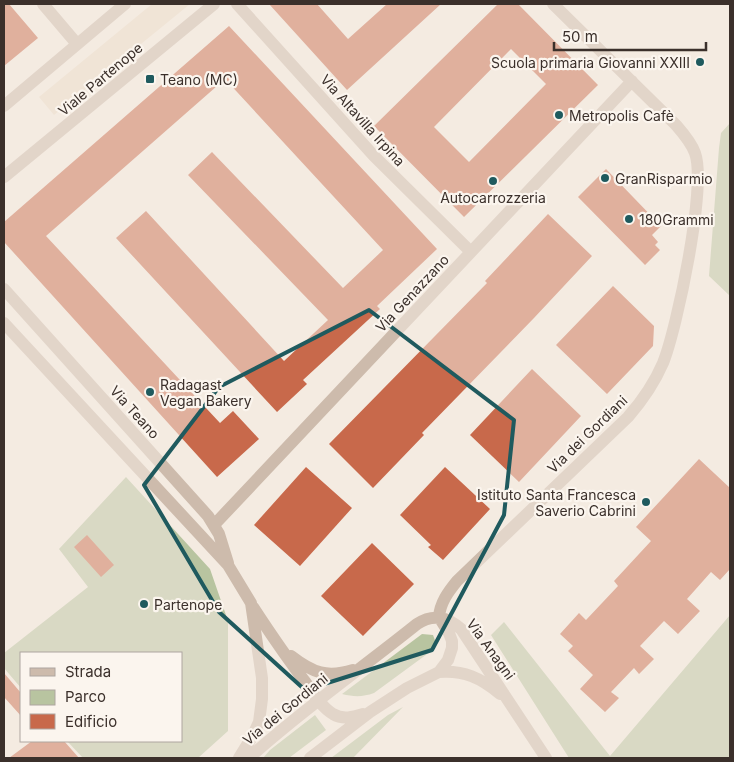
<svg xmlns="http://www.w3.org/2000/svg" width="734" height="762" viewBox="0 0 734 762" font-family="Inter,sans-serif">
  <style>
    .green { fill: #b8c4a0 }
    .plaza { fill: #ecdcc8 }
    .building { fill: #c8694b; fill-rule: evenodd }
    .lines { fill: none; stroke-linecap: round; stroke-linejoin: round }
    .minor { stroke: #cdbbac; stroke-width: 12 }
    .marked { fill: none; stroke: #1f5a5e; stroke-width: 4; stroke-linejoin: round }
    .poi-dot { fill: #1f5a5e; stroke: #fbf5ee; stroke-width: 2 }
    .labels { text-anchor: middle; dominant-baseline: central; stroke-width: 4.5; stroke-linejoin: round; paint-order: stroke }
    .poi-label { font-size: 14px; fill: #3b302b; stroke: #fbf5ee; text-anchor: start }
    .street-label { font-size: 14px; fill: #3b302b; stroke: #fbf5ee }
  </style>
  <rect width="100%" height="100%" fill="#f4ebe1"/>
  <path class="green" d="M730 123V296L709 276 719 148 721 133Z
    M126 477 210 569 228 621V731L198 758H83L67 741H181V653H21V688L4 668V653L88 587 59 549Z
    M730 615V758H569L491 635 504 622 610 756Z
    M422 634 433 635 436 643 434 649 374 693C363 697 354 697 342 694Z
    M403 707 353 758H331L388 715Z
    M315 715 326 730 289 758H263L270 750Z"/>
  <path class="plaza" d="M152 4H190L54 115 39 97Z"/>
  <path class="building" d="M4 4H9L38 38 4 66Z
    M269 4H317L348 39 387 4H441L347 90Z
    M498 4H518L598 85 464 217 374 126ZM511 49 546 84 469 162 434 127Z
    M229 26 437 249 377 306 380 309 303 380 307 384 277 412 116 238 146 211 284 361 328 320 188 175 212 152 343 288 383 250 225 79 46 236 220 423 233 411 259 439 217 477 4 242V222Z
    M606 169 661 226 652 235 658 242 655 245 660 250 645 265 578 197Z
    M548 214 592 256 534 318 422 433 424 435 373 488 329 444 487 283 485 281Z
    M613 286 654 326 653 346 607 394 556 345Z
    M532 369 581 416 519 482 470 435Z
    M699 459 730 488V569L720 580 711 572 687 599 700 611 678 634 664 621 640 646 654 659 639 674 634 668 611 692 619 698 605 712 580 689 593 675 568 651 573 646 560 634 579 613 586 620 618 586 614 581 651 541 636 527Z
    M306 467 352 508 300 566 254 525Z
    M445 467 490 509 443 560 428 547 431 545 400 515Z
    M87 535 114 565 101 577 74 547Z
    M372 543 414 584 363 636 321 596Z
    M4 673 21 693V716L4 697Z
    M32 741H64L79 758H9Z"/>
  <g class="lines">
    <path class="minor" d="M43 4 77 44
      M237 4 374 156 471 252
      M4 106 125 4
      M4 177 214 4
      M4 289 208 516 219 534 228 563
      M4 323 228 565 251 603 262 678V699L259 722 252 737 239 758
      M214 525 632 81
      M253 607C270 633 287 658 306 683 313 693 322 708 333 714 343 720 353 717 363 714
      M291 656C313 673 327 678 353 670
      M439 672C464 670 481 678 500 694
      M249 758C302 710 361 669 417 624 432 614 447 616 461 629L546 758
      M310 758 370 712 407 688 439 672 448 660 452 648V641L449 633 439 617C440 603 448 592 457 581L628 417C642 401 654 384 663 363 677 328 707 186 695 153 691 142 683 133 676 125L553 4"/>
  </g>
  <path d="M0 0H734V762H0ZM369 310 514 420 504 515 432 650 305 690 219 612 144 485 219 387Z" fill="#f4ebe1" fill-opacity=".55" fill-rule="evenodd"/>
  <path class="marked" d="M369 310 514 420 504 515 432 650 305 690 219 612 144 485 219 387Z"/>
  <g class="poi-dot">
    <circle cx="700" cy="62" r="5"/>
    <rect x="145" y="74" width="10" height="10" rx="2.5"/>
    <circle cx="559" cy="115" r="5"/>
    <circle cx="605" cy="178" r="5"/>
    <circle cx="493" cy="181" r="5"/>
    <circle cx="629" cy="219" r="5"/>
    <circle cx="150" cy="392" r="5"/>
    <circle cx="646" cy="502" r="5"/>
    <circle cx="144" cy="604" r="5"/>
  </g>
  <g class="labels">
    <g class="poi-label">
      <text x="690" y="62" text-anchor="end">Scuola primaria Giovanni XXIII</text>
      <text x="160" y="79">Teano (MC)</text>
      <text x="569" y="115">Metropolis Cafè</text>
      <text x="615" y="178">GranRisparmio</text>
      <text x="493" y="197" text-anchor="middle">Autocarrozzeria</text>
      <text x="639" y="219">180Grammi</text>
      <text x="160" y="384">Radagast<tspan x="160" dy="16">Vegan Bakery</tspan></text>
      <text x="636" y="494" text-anchor="end">Istituto Santa Francesca<tspan x="636" dy="16">Saverio Cabrini</tspan></text>
      <text x="154" y="604">Partenope</text>
    </g>
    <g class="street-label">
      <text transform="translate(100 79) rotate(-40)">Viale Partenope</text>
      <text transform="translate(363 120) rotate(48)">Via Altavilla Irpina</text>
      <text transform="translate(412 293) rotate(-47)">Via Genazzano</text>
      <text transform="translate(135 412) rotate(48)">Via Teano</text>
      <text transform="translate(587 434) rotate(-44)">Via dei Gordiani</text>
      <text transform="translate(491 649) rotate(54)">Via Anagni</text>
      <text transform="translate(285 709) rotate(-39)">Via dei Gordiani</text>
    </g>
  </g>
  <rect width="734" height="762" fill="none" stroke="#3b302b" stroke-width="10"/>
  <rect x="20" y="652" width="162" height="90" fill="#fbf5ee" stroke="#aea6a0"/>
  <rect x="30" y="668" width="25" height="8" fill="#cdbbac" stroke="#aea6a0"/>
  <text x="65" y="677" font-size="15" fill="#3b302b">Strada</text>
  <rect x="30" y="690" width="25" height="15" fill="#b8c4a0" stroke="#aea6a0"/>
  <text x="65" y="702" font-size="15" fill="#3b302b">Parco</text>
  <rect x="30" y="714" width="25" height="15" fill="#c8694b" stroke="#aea6a0"/>
  <text x="65" y="727" font-size="15" fill="#3b302b">Edificio</text>
  <path d="M554 42v8h152v-8" fill="none" stroke="#3b302b" stroke-width="2.5"/>
  <text x="562" y="42" font-size="15" fill="#3b302b" stroke="#fbf5ee" stroke-width="4" paint-order="stroke">50 m</text>
</svg>
